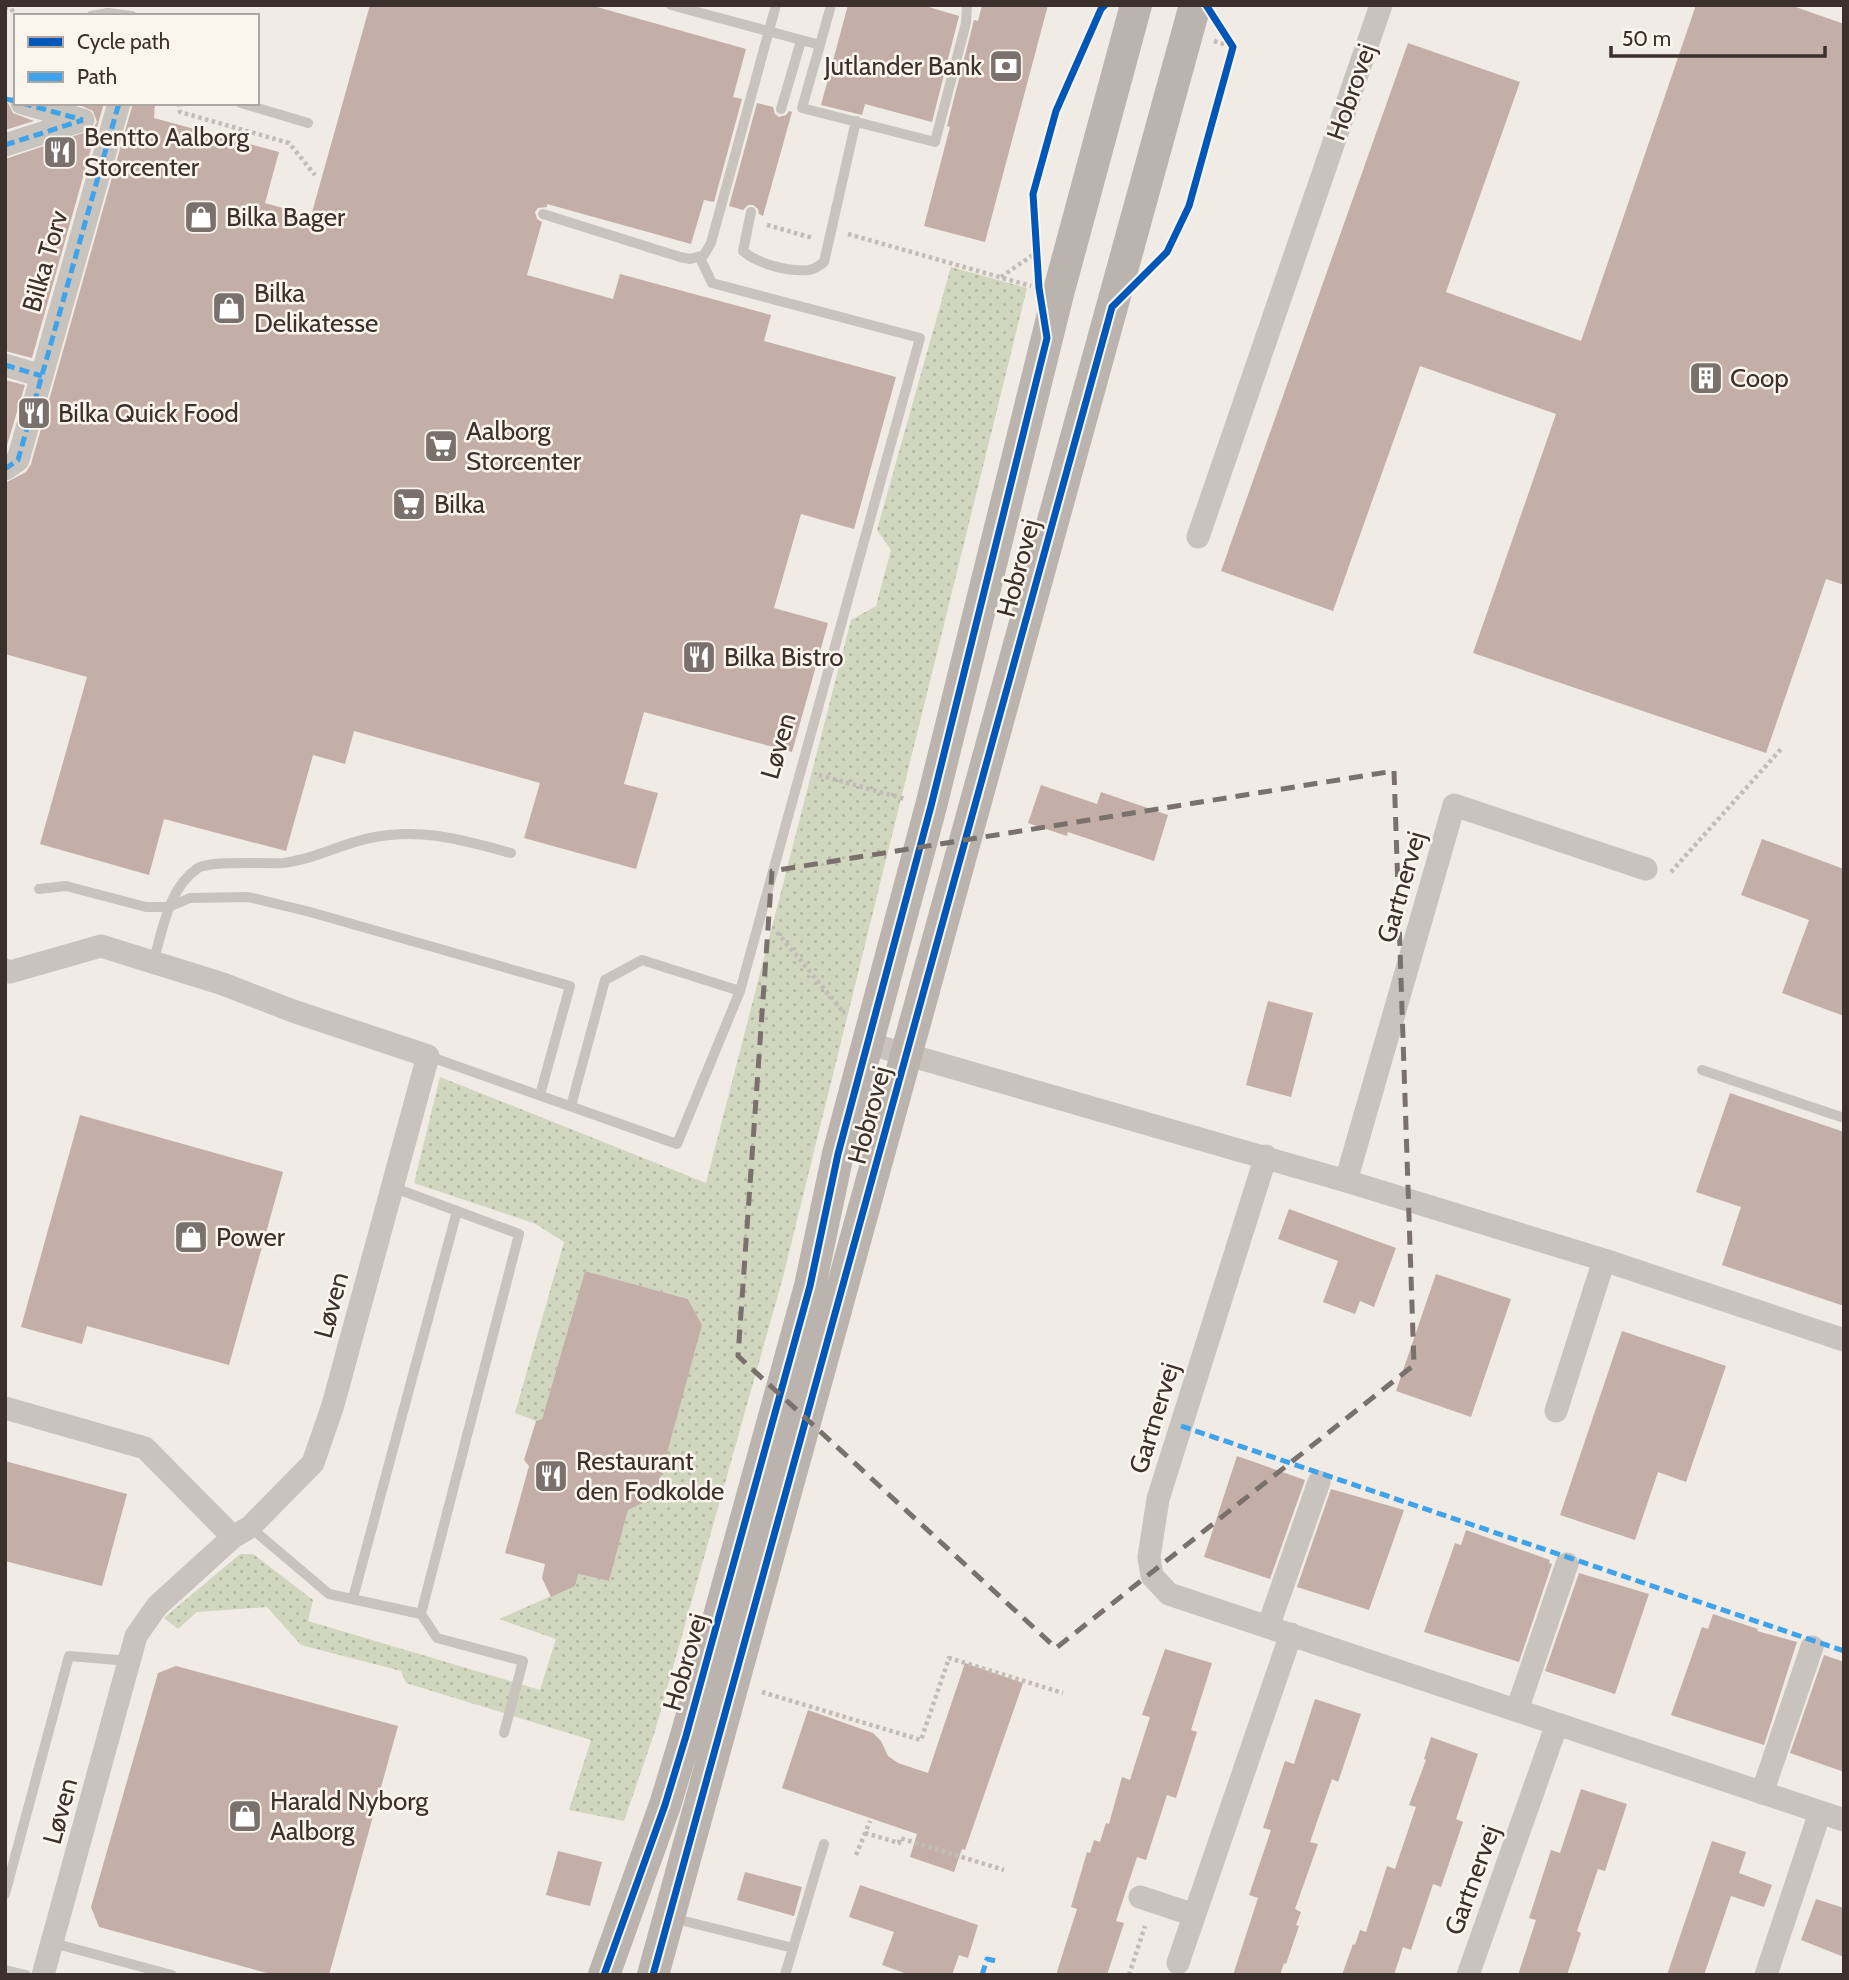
<svg xmlns="http://www.w3.org/2000/svg" width="1849" height="1980" viewBox="0 0 1849 1980" font-family="Cabin,sans-serif">
  <style>
    .grass { fill: url(#grass-dots) }
    .building { fill: #c3afa7 }
    .lines { fill: none; stroke-linecap: round; stroke-linejoin: round }
    .path { stroke: #c2bbb6; stroke-width: 4.5; stroke-dasharray: 3.5 3.5; stroke-linecap: butt }
    .lane { stroke: #c9c3be; stroke-width: 10 }
    .street { stroke: #c9c3be; stroke-width: 23 }
    .secondary { stroke: #bab3ae; stroke-width: 32 }
    .quiet { stroke: #3fa3eb; stroke-width: 5; stroke-dasharray: 10 5; stroke-linecap: butt }
    .cycleway-casing { stroke: #fbf5ee; stroke-width: 11 }
    .cycleway { stroke: #0057b8; stroke-width: 7 }
    .marked { fill: none; stroke: #7a716c; stroke-width: 5; stroke-dasharray: 14 9; stroke-linejoin: round }
    .labels { text-anchor: middle; dominant-baseline: central; stroke-width: 5; stroke-linejoin: round; paint-order: stroke }
    .poi-label { font-size: 26px; fill: #3b302b; stroke: #fbf5ee; text-anchor: start }
    .street-label { font-size: 26px; fill: #3b302b; stroke: #fbf5ee }
  </style>
  <defs>
    <pattern id="grass-dots" width="8" height="8" patternUnits="userSpaceOnUse" patternTransform="scale(1.75)"><rect width="8" height="8" fill="#d1d6bf"/><path d="M2 2h.1M6 6h.1" fill="none" stroke="#b4b8a4" stroke-width="1.8" stroke-linecap="round"/></pattern>
  </defs>
  <rect width="100%" height="100%" fill="#f0ebe5"/>
  <path class="grass" d="M951 267 1027 288 783 1277 655 1731 624 1821 569 1810 591 1740 406 1683 401 1671 301 1645 267 1607 197 1612 178 1629 164 1618 240 1554H253L313 1600 308 1621 540 1690 556 1639 499 1619 574 1586 578 1574 609 1581 628 1510 702 1325 688 1299 585 1271 542 1419 536 1421 515 1413 564 1242 536 1224 414 1183 440 1077 706 1183 851 620 876 606 891 550 877 530Z"/>
  <path class="building" d="M370 5H590L746 49 733 97 742 99 714 202 704 200 691 244 547 204V207L538 208 535 212 537 219 542 222 527 275 613 299 620 274 771 315 764 341 896 377 854 529 801 514 774 608 828 623 792 752 644 712 624 784 658 793 636 869 524 838 540 783 354 731 345 764 313 755 286 851 164 819 149 875 40 844 87 677 5 654V483L26 472 31 464 133 103H155L154 118 279 152 265 203 311 216Z
    M848 5H922L959 16 932 122 865 104 862 115 821 105Z
    M982 5H1048L985 242 924 226 950 127 947 126 974 20 978 21Z
    M1696 5H1790L1844 24V585L1826 579 1766 753 1473 653 1556 414 1420 366 1333 611 1221 571 1408 43 1520 82 1446 292 1581 341Z
    M5 103H8L13 113 34 121 5 130Z
    M75 103H104L32 358 5 351V159L92 130 97 122 93 111Z
    M757 103 773 107 775 114 779 117 786 115 789 111 792 112 763 216 759 214 758 209 753 205H748L743 210 729 206Z
    M5 380 25 385 5 452Z
    M1041 785 1097 804 1101 792 1168 815 1154 861 1068 832 1067 836 1028 823Z
    M1762 839 1844 869V1016L1782 993 1809 920 1741 895Z
    M1268 1001 1313 1013 1291 1097 1246 1085Z
    M1730 1093 1844 1132V1306L1722 1265 1741 1207 1696 1192Z
    M80 1115 283 1172 229 1365 87 1326 82 1344 21 1327Z
    M1289 1209 1396 1248 1374 1307 1360 1301 1355 1314 1323 1302 1338 1261 1278 1239Z
    M585 1271 688 1299 702 1325 655 1497 628 1510 609 1581 578 1574 575 1586 551 1597 542 1578 545 1564 505 1553 529 1466 524 1460 536 1421 542 1419Z
    M1436 1274 1511 1299 1471 1417 1396 1391Z
    M1622 1331 1726 1366 1686 1482 1658 1472 1635 1540 1560 1515Z
    M1237 1456 1305 1480 1270 1579 1204 1557Z
    M5 1461 127 1494 102 1586 5 1561Z
    M1331 1489 1404 1510 1369 1610 1297 1587Z
    M1466 1530 1550 1560 1549 1563 1552 1564 1519 1662 1424 1632 1455 1543 1461 1545Z
    M1579 1573 1649 1594 1615 1694 1545 1671Z
    M1713 1614 1758 1629 1757 1631 1797 1642 1764 1745 1671 1715 1702 1627 1708 1629Z
    M1165 1649 1212 1663 1191 1730 1197 1732 1176 1798 1167 1795 1146 1860 1137 1857 1116 1921 1124 1923 1107 1975H1056L1077 1909 1071 1907 1087 1852 1090 1853 1094 1840 1100 1842 1106 1823 1109 1824 1122 1777 1130 1780 1150 1717 1142 1715Z
    M1824 1655 1844 1662V1772L1790 1753Z
    M965 1663 1023 1683 965 1850 962 1849 954 1872 910 1857 917 1834 782 1788 808 1710 873 1733 881 1741 888 1756 898 1763 928 1773Z
    M176 1666 398 1726 329 1975H274L99 1927 91 1907 158 1673Z
    M1315 1699 1361 1714 1338 1782 1332 1779 1310 1842 1318 1844 1295 1909 1301 1912 1296 1925 1299 1926 1286 1964 1284 1963 1280 1975H1233L1258 1898 1249 1895 1271 1830 1263 1828 1285 1761 1294 1764Z
    M1431 1737 1478 1754 1456 1819 1463 1822 1441 1887 1433 1884 1411 1950 1403 1947 1394 1975H1342L1353 1944 1355 1945 1360 1930 1366 1932 1387 1866 1395 1869 1416 1807 1409 1805 1426 1760 1424 1759Z
    M1581 1789 1627 1804 1605 1871 1598 1869 1577 1931 1581 1933 1567 1975H1518L1536 1920 1529 1918 1551 1850 1560 1853Z
    M1712 1841 1746 1852 1739 1873 1772 1885 1764 1907 1731 1896 1704 1975H1667Z
    M558 1851 602 1862 590 1906 546 1895Z
    M745 1872 802 1887 794 1916 737 1900Z
    M860 1885 978 1925 968 1958 959 1955 952 1975H910L882 1965 894 1932 849 1917Z
    M1816 1899 1844 1908V1957L1801 1940Z"/>
  <g class="lines">
    <path class="path" d="M5 7 11 8 16 18
      M1214 41 1233 47
      M179 103 180 112 289 143 315 175
      M767 225 813 238
      M848 234 1031 286
      M1001 277 1037 252
      M819 775 905 799
      M1671 872 1781 749
      M777 932 845 1014
      M762 1692 921 1740 949 1658 1063 1693
      M865 1833 899 1843 900 1838 1004 1870
      M856 1855 870 1821
      M1129 1975 1145 1926"/>
    <path class="lane" d="M671 5 820 45 802 108 935 142 966 23 967 5
      M91 16 108 13 132 16
      M820 45 831 5
      M241 103 308 123
      M781 109 801 41
      M751 212 743 251C758 264 788 272 809 270 814 269 819 266 824 262L856 121
      M543 214 680 257 690 259 704 255 711 243 776 5
      M39 889 66 886 146 907H169L190 898 248 897 310 912 570 986 540 1095
      M153 962C163 930 168 888 198 868 211 860 265 864 283 863 313 860 340 844 370 838 420 827 463 840 511 853
      M428 1056 677 1144 740 991 920 338 712 283 700 258
      M1702 1070 1844 1118
      M571 1106 605 980 642 960 740 991
      M250 1527 329 1594 421 1614 519 1234 392 1187
      M353 1598 457 1211
      M421 1614 437 1638 523 1661 504 1733
      M5 1894 69 1656 130 1661
      M672 1918 793 1948 824 1844
      M53 1943 172 1975
      M5 1970 26 1975
      M785 1975 793 1948"/>
    <path class="street" d="M22 103 83 120
      M5 145 83 120
      M5 365 42 376
      M5 469 18 460 119 103
      M1198 537 1381 5
      M5 970 10 972 101 946 223 984 293 1011 428 1056 333 1405 313 1463 250 1527 233 1537 157 1606 136 1636 43 1975
      M867 1043 1346 1181 1604 1260 1844 1340
      M1266 1156 1158 1499 1149 1557 1152 1576 1169 1594 1844 1820
      M1346 1181 1454 805 1646 869
      M5 1408 145 1448 233 1537
      M1556 1411 1604 1260
      M1268 1627 1319 1482
      M1517 1710 1567 1564
      M1762 1793 1812 1647
      M1140 1897 1194 1915
      M1178 1963 1291 1634
      M1468 1975 1557 1724
      M1766 1975 1820 1812"/>
    <path class="secondary" d="M604 1975 665 1805 686 1736 810 1286 838 1154 931 806 1058 294 1136 5
      M653 1975 1195 5"/>
    <path class="quiet" d="M5 99 16 101
      M22 103 83 120
      M5 145 83 120
      M5 365 42 376
      M5 469 18 460 119 103
      M1181 1426 1844 1651
      M982 1975 987 1959 996 1961"/>
    <g class="cycleway-casing">
      <path id="cycleway" d="M604 1975 665 1805 686 1736 810 1286 838 1154 931 806 1047 338 1039 288 1033 194 1056 111 1101 9 1105 5
        M653 1975 1112 307 1167 252 1189 206 1233 47 1206 5"/>
    </g>
    <use href="#cycleway" class="cycleway"/>
  </g>
  <path class="marked" d="M1394 771 1414 1365 1056 1648 738 1356 772 871Z"/>
  <defs>
    <g id="bank-square" transform="scale(1.75)"><rect x="-9" y="-9" width="18" height="18" rx="4" fill="#7a716c" stroke="#fbf5ee"/><path d="M-6-4H6V4H-6ZM0-2.3a2.3 2.3 0 1 0 0 4.6a2.3 2.3 0 1 0 0-4.6Z" fill="#fff"/></g>
    <g id="restaurant-square" transform="scale(1.75)"><rect x="-9" y="-9" width="18" height="18" rx="4" fill="#7a716c" stroke="#fbf5ee"/><path d="M-5-6h1v4h1v-4h1v4h1v-4h1v5L-1.5 .5V6h-2V.5L-5-1ZM5-6V6H3V1.5H1.5Q1.5-4 5-6Z" fill="#fff"/></g>
    <g id="shop-square" transform="scale(1.75)"><rect x="-9" y="-9" width="18" height="18" rx="4" fill="#7a716c" stroke="#fbf5ee"/><path d="M-5-2.5h2.3a2.7 3.5 0 0 1 5.4 0H5L5.5 6h-11ZM-1.5-2.5h3a1.5 2.3 0 0 0-3 0Z" fill="#fff"/></g>
    <g id="building-square" transform="scale(1.75)"><rect x="-9" y="-9" width="18" height="18" rx="4" fill="#7a716c" stroke="#fbf5ee"/><path d="M-4-6H4V6H1V3H-1V6H-4ZM-2.5-4.3h1.7v1.8h-1.7ZM.8-4.3h1.7v1.8H.8ZM-2.5-1h1.7V.8h-1.7ZM.8-1h1.7V.8H.8Z" fill="#fff"/></g>
    <g id="supermarket-square" transform="scale(1.75)"><rect x="-9" y="-9" width="18" height="18" rx="4" fill="#7a716c" stroke="#fbf5ee"/><path d="M-6-5.5h2.5l.6 2H6L4.5 2H-2.5L-4.4-4H-6ZM-1.5 3.2a1.3 1.3 0 1 0 .1 0ZM3 3.2a1.3 1.3 0 1 0 .1 0Z" fill="#fff"/></g>
  </defs>
  <g fill-rule="evenodd">
    <use href="#bank-square" x="1006" y="66"/>
    <use href="#restaurant-square" x="60" y="152"/>
    <use href="#shop-square" x="201" y="217"/>
    <use href="#shop-square" x="229" y="308"/>
    <use href="#building-square" x="1706" y="378"/>
    <use href="#restaurant-square" x="34" y="413"/>
    <use href="#supermarket-square" x="441" y="446"/>
    <use href="#supermarket-square" x="409" y="504"/>
    <use href="#restaurant-square" x="699" y="657"/>
    <use href="#shop-square" x="191" y="1237"/>
    <use href="#restaurant-square" x="551" y="1476"/>
    <use href="#shop-square" x="245" y="1816"/>
  </g>
  <g class="labels">
    <g class="poi-label">
      <text x="982" y="66" text-anchor="end">Jutlander Bank</text>
      <text x="84" y="137">Bentto Aalborg<tspan x="84" dy="30">Storcenter</tspan></text>
      <text x="226" y="217">Bilka Bager</text>
      <text x="254" y="293">Bilka<tspan x="254" dy="30">Delikatesse</tspan></text>
      <text x="1730" y="378">Coop</text>
      <text x="58" y="413">Bilka Quick Food</text>
      <text x="466" y="431">Aalborg<tspan x="466" dy="30">Storcenter</tspan></text>
      <text x="434" y="504">Bilka</text>
      <text x="724" y="657">Bilka Bistro</text>
      <text x="216" y="1237">Power</text>
      <text x="576" y="1461">Restaurant<tspan x="576" dy="30">den Fodkolde</tspan></text>
      <text x="270" y="1801">Harald Nyborg<tspan x="270" dy="30">Aalborg</tspan></text>
    </g>
    <g class="street-label">
      <text transform="translate(1351 92) rotate(-71)">Hobrovej</text>
      <text transform="translate(45 261) rotate(-74)">Bilka Torv</text>
      <text transform="translate(1018 568) rotate(-75)">Hobrovej</text>
      <text transform="translate(778 746) rotate(-74)">Løven</text>
      <text transform="translate(1401 887) rotate(-74)">Gartnervej</text>
      <text transform="translate(869 1115) rotate(-75)">Hobrovej</text>
      <text transform="translate(331 1305) rotate(-75)">Løven</text>
      <text transform="translate(1154 1418) rotate(-73)">Gartnervej</text>
      <text transform="translate(685 1662) rotate(-74)">Hobrovej</text>
      <text transform="translate(60 1811) rotate(-75)">Løven</text>
      <text transform="translate(1472 1880) rotate(-70)">Gartnervej</text>
    </g>
  </g>
  <rect width="1849" height="1980" fill="none" stroke="#3b302b" stroke-width="14"/>
  <rect x="14" y="14" width="245" height="91" fill="#fbf5ee" stroke="#aea6a0" stroke-width="2"/>
  <rect x="28" y="37" width="35" height="10" fill="#0057b8" stroke="#aea6a0" stroke-width="2"/>
  <text x="77" y="49" font-size="21" fill="#3b302b">Cycle path</text>
  <rect x="28" y="72" width="35" height="10" fill="#3fa3eb" stroke="#aea6a0" stroke-width="2"/>
  <text x="77" y="84" font-size="21" fill="#3b302b">Path</text>
  <path d="M1611 46v10h214v-10" fill="none" stroke="#3b302b" stroke-width="3.5"/>
  <text x="1622" y="46" font-size="21" fill="#3b302b" stroke="#fbf5ee" stroke-width="5" paint-order="stroke">50 m</text>
</svg>
